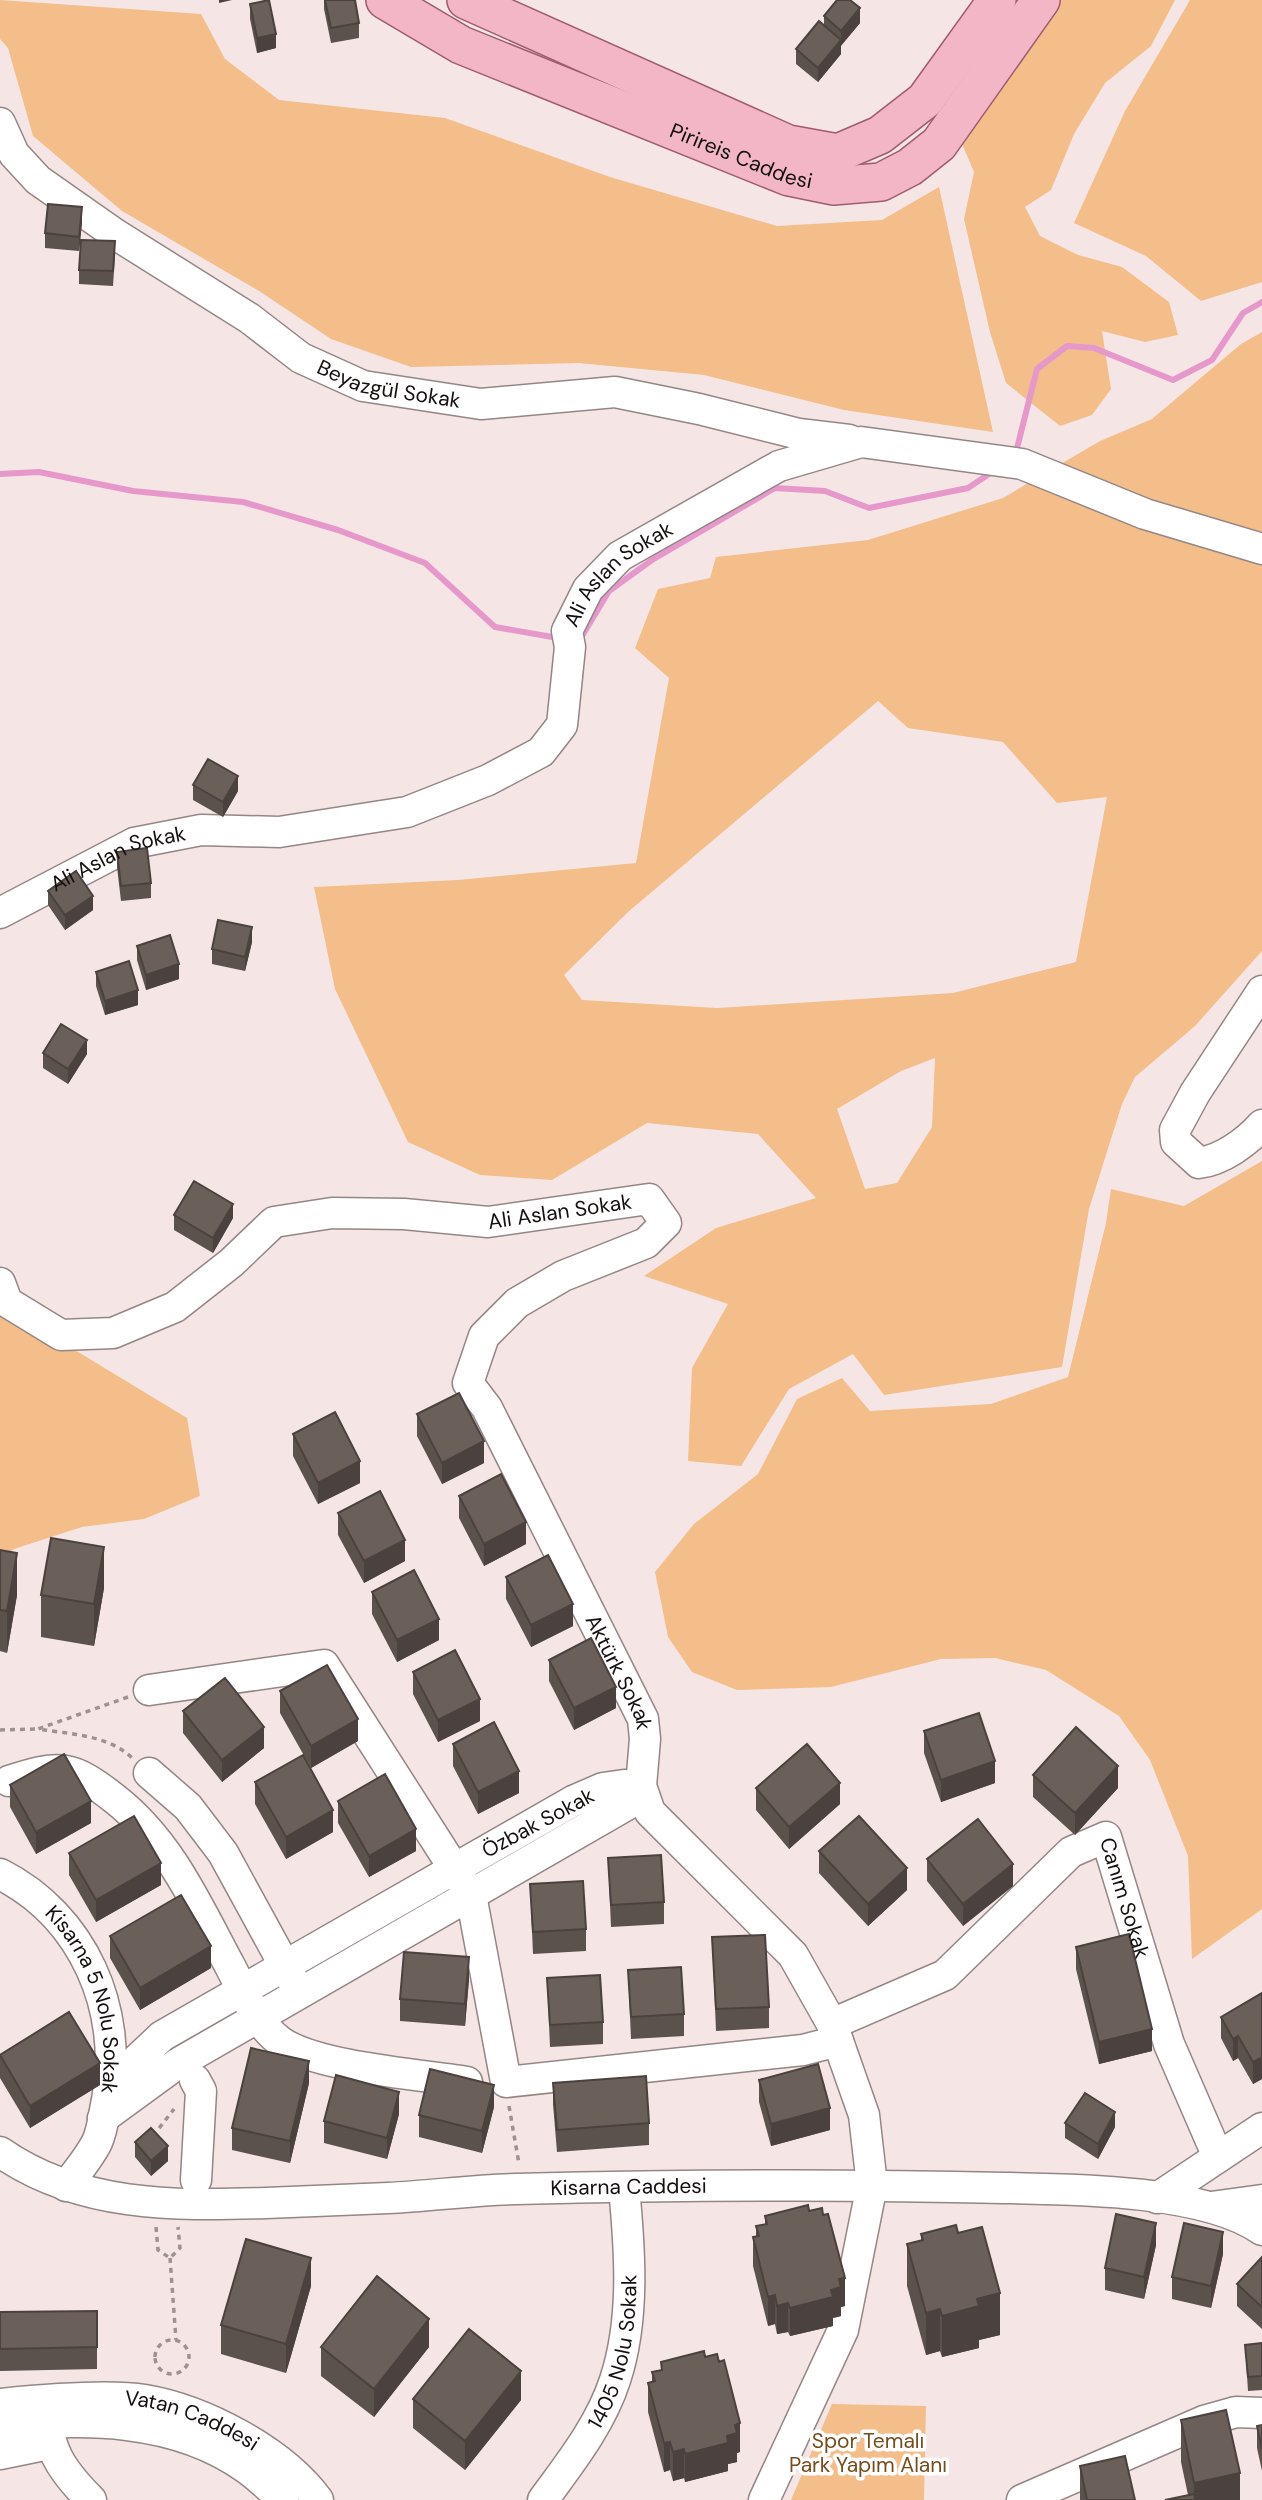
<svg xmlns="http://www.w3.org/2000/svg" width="1262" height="2500" viewBox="0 0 1262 2500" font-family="'DM Sans',sans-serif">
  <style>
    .green { fill: #f3be89; fill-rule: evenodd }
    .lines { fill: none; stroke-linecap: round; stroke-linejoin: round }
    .stream { stroke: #e698cb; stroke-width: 6 }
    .minor-casing { stroke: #948685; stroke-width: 33 }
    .major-casing { stroke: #9f5c6f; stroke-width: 40 }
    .path { stroke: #9d9291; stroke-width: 3.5; stroke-dasharray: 5 5; stroke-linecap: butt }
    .minor { stroke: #fff; stroke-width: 30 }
    .major { stroke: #f2b6c7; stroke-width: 37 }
    .wall { fill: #5c524d }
    .shaded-wall { fill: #4b423f }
    .building { fill: #6b5f5a; stroke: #4b423f; stroke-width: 2 }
    .labels { text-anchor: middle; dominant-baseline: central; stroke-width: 7; stroke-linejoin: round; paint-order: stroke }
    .street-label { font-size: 21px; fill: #14100f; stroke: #fff }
    .park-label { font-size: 21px; fill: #774c1a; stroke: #fff }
  </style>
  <rect width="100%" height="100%" fill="#f5e6e5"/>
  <path class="green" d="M0 0 201 14 225 59 279 100 445 118 610 177 777 226 882 220 939 187 993 432 844 410 704 375 579 363 411 367 331 339 259 291 122 211 33 136 8 48 0 39Z
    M1057 0H1175L1151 46 1105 83 1074 134 1051 190 1025 207 1040 236 1078 255 1122 267 1169 302 1178 335 1145 342 1102 331 1111 389 1092 415 1060 426 1006 383 990 332 964 219 974 172 960 139Z
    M1190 0H1262V282L1201 301 1146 256 1074 223 1125 111Z
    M1262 332V951L1195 1026 1135 1077 1122 1104 1089 1209 1062 1367 884 1395 853 1354 789 1389 741 1466 688 1461 692 1368 728 1304 644 1276 716 1228 816 1198 758 1134 647 1123 552 1180 480 1175 408 1142 335 989 314 887 458 880 636 863 669 678 635 648 658 589 710 578 716 557 868 540 1003 498 1100 441 1152 419 1241 344ZM878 701 908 728 1003 742 1057 803 1107 797 1076 962 953 993 717 1008 582 1000 564 975 628 912ZM935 1058 932 1127 897 1183 865 1189 837 1109 901 1071Z
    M1262 1161V1909L1192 1959 1188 1856 1150 1760 1119 1716 1046 1670 995 1658 941 1659 831 1687 737 1690 692 1672 668 1637 655 1572 694 1524 758 1474 797 1399 842 1378 870 1411 991 1404 1068 1377 1106 1223 1111 1189 1184 1206Z
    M0 1302 9 1310 187 1418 200 1496 144 1519 82 1527 14 1549 0 1558Z
    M832 2404 926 2406 924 2500H791Z"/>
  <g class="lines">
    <path class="stream" d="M1015 456 1037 369 1067 346 1094 348 1173 380 1212 360 1243 313 1262 302
      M0 474 39 472 133 491 243 502 338 530 425 563 495 627 558 638
      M579 641 609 591 652 560 775 488 825 491 869 508 968 488 995 470"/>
    <g class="minor-casing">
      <g id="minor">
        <path id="s1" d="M0 123 14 154 38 180 115 234 249 318 301 358 363 386 481 404 615 392 699 409 799 434 849 440"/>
        <path id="s2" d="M0 913 134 843 201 830 279 832 407 812 488 780 541 752 562 725 570 647 567 631 588 589 620 556 779 466 861 442 1022 464 1145 514 1262 549"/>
        <path d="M1262 991 1195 1093 1175 1130 1176 1142 1199 1163C1222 1160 1247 1142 1262 1125"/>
        <path id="s3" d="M0 1283 7 1302 61 1335 113 1333 175 1307 231 1263 274 1222 332 1213 404 1214 488 1222 649 1199 666 1223 646 1243 563 1276 517 1303 484 1336 468 1383 487 1408 643 1719 645 1739 641 1786 650 1812 793 1955 832 2024 864 2115 872 2185 843 2330 764 2500"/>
        <path d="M149 1690 324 1665 471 1895 506 2082 803 2050 838 2041"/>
        <path d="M149 1773 188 1807 223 1853 293 1981"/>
        <path d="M9 1781C60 1764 72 1765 115 1799 171 1843 198 1907 231 1968 244 1993 258 2026 281 2042 317 2067 422 2075 467 2082"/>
        <path d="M624 1785 641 1786 630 1803 177 2064 103 2118 127 2069 162 2036 573 1801 603 1788Z"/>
        <path id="s4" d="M0 1874C83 1916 124 2009 107 2100 104 2113 103 2129 97 2142 89 2158 77 2172 66 2186"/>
        <path id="s5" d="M832 2024 945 1975 1071 1852 1106 1837 1169 2044 1218 2157"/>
        <path d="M195 2080 201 2091 196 2180"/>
        <path id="s6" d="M0 2152C79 2207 173 2206 266 2203 306 2201 347 2200 388 2198 430 2196 473 2190 516 2189 679 2185 842 2184 1005 2188 1074 2189 1205 2190 1262 2230"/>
        <path d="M1157 2198 1262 2128"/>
        <path d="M1211 2207 1262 2200"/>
        <path d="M43 2403C50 2450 57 2466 91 2500"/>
        <path id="s7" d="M0 2404C40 2400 106 2394 145 2400 204 2410 282 2451 318 2500"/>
        <path d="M0 2427C82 2417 176 2418 246 2468 259 2477 271 2489 283 2500"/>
        <path d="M0 2454 49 2444"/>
        <path id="s8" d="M543 2500C570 2463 601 2424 615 2380 635 2320 630 2250 624 2188"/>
        <path d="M1022 2500 1204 2421 1236 2412 1262 2413"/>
      </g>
    </g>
    <g class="major-casing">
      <g id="major">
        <path id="s9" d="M385 0 461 45 789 177 833 186 881 182 910 167 939 144 1041 0"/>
        <path d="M466 0 788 144 838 153 880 135 925 100 997 0"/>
      </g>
    </g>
    <path class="path" d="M128 1697 38 1729C69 1734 109 1735 132 1758
      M0 1730 38 1729
      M509 2106 519 2164
      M153 2136 174 2109
      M156 2227 158 2250 170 2258 180 2248 178 2227
      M170 2258 176 2340
      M155 2357a17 17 0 1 1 34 0a17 17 0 1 1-34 0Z"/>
    <use href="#minor" class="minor"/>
    <use href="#major" class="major"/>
  </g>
  <path class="wall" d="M324 0H355L359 23V38L331 43 324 9Z
    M250 4 276 48 257 53 250 19Z
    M824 16 860 23 841 45V54L818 82 796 64V49L824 25Z
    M82 222 79 251 45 248V233Z
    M115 256 113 286 79 284V270Z
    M193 785 238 791 223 817 193 800Z
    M117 852 151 883V898L121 901 117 867Z
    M48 891 93 910 65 930 48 905Z
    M252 942 245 971 212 964V949Z
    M137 946 179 979 146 990 137 960Z
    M96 972 138 1005 105 1015 96 986Z
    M43 1053 87 1054 68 1084 43 1068Z
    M174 1215 233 1218 213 1253 174 1230Z
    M417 1414 484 1463 442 1484 417 1436Z
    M293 1434 360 1483 318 1504 293 1456Z
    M459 1496 526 1544 484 1566 459 1518Z
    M338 1513 405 1561 364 1583 338 1535Z
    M0 1550 17 1595 7 1653 0 1651Z
    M506 1577 573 1626 531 1647 506 1599Z
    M104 1588 94 1646 41 1637V1595Z
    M372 1592 439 1640 397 1662 372 1614Z
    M549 1660 616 1708 574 1730 549 1681Z
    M413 1672 480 1721 438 1742 413 1694Z
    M280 1691 358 1741 311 1768 280 1713Z
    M183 1711 264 1748 222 1782 183 1733Z
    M924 1731 995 1783 941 1802 924 1753Z
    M453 1744 519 1793 478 1814 453 1766Z
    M1033 1775 1118 1788 1075 1835 1033 1797Z
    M255 1782 333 1832 286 1859 255 1804Z
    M10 1785 91 1823 36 1854 10 1807Z
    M756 1788 840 1804 789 1849 756 1810Z
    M338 1801 416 1851 369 1877 338 1823Z
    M819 1851 907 1890 868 1926 819 1873Z
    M69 1853 161 1885 96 1922 69 1875Z
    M608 1858 664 1902V1924L611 1927Z
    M927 1859 1013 1886 963 1926 927 1881Z
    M530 1884 586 1929V1951L533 1954Z
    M110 1936 211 1968 140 2010 110 1958Z
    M712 1937 769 2007V2028L716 2031Z
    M1076 1947 1152 2051 1099 2064 1076 1969Z
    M628 1970 684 2014V2036L631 2039Z
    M547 1978 603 2022V2044L550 2047Z
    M469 1979 465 2026 400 2021V1999Z
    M1262 1993V2079L1253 2084 1238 2058 1233 2061 1221 2038V2017Z
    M0 2055 100 2085 30 2128 0 2078Z
    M759 2080 830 2130 771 2146 759 2102Z
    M309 2083 290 2163 232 2150V2128Z
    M553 2083 649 2123V2145L557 2152 553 2104Z
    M494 2107 482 2153 419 2137V2115Z
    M399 2114 387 2159 324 2143V2121Z
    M1065 2123 1115 2127 1098 2159 1065 2138Z
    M135 2142 168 2161 151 2176 135 2157Z
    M765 2216 845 2306 841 2307V2316L833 2318V2326L790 2336 788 2332 777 2334 775 2324 768 2326 753 2266V2237L756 2236V2226L765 2224Z
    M958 2233 1000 2335 979 2340V2348L942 2357 940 2351 926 2355 907 2286V2244L921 2241V2234Z
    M1156 2245 1144 2299 1105 2290V2268Z
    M1223 2254 1211 2308 1172 2299V2277Z
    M1262 2257V2329L1237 2306V2284Z
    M311 2286 286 2373 221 2354V2325Z
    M97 2311V2369L0 2371V2312Z
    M1262 2343V2390L1248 2391 1245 2345Z
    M321 2347H429L374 2417 321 2376Z
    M661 2362 740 2452 737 2453V2462L728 2464V2471L685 2482 684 2478 673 2481 670 2470 664 2472 648 2412V2383L652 2382V2372L661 2370Z
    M413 2399 521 2400 465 2470 413 2428Z
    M1181 2420 1240 2500 1188 2495 1181 2462Z
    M1262 2425V2471L1257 2448V2426Z
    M1080 2466 1135 2500H1080Z"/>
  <path class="shaded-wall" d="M219 0H232L219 3Z
    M860 8V23L841 46V31Z
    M276 34V48L257 53V38Z
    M841 40V54L818 82V68Z
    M82 207V222L79 251V237Z
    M238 776V791L223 817V802Z
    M93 896V910L65 930V915Z
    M252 927V942L245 971V957Z
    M179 964V979L146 990V975Z
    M138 990V1005L105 1015V1001Z
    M87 1040V1054L68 1084V1069Z
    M233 1204V1218L213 1253V1238Z
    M484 1441V1463L442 1484V1463Z
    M360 1461V1483L318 1504V1483Z
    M526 1522V1544L484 1566V1544Z
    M405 1540V1561L364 1583V1561Z
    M104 1547V1588L94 1646V1604Z
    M17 1553V1595L7 1653V1611Z
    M573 1604V1626L531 1647V1625Z
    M439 1619V1640L397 1662V1640Z
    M616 1687V1708L574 1730V1708Z
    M480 1699V1721L438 1742V1720Z
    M358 1719V1741L311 1768V1746Z
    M264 1727V1748L222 1782V1760Z
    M995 1761V1783L941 1802V1780Z
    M1118 1766V1788L1075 1835V1813Z
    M519 1771V1793L478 1814V1792Z
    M840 1783V1804L789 1849V1827Z
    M91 1801V1823L36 1854V1832Z
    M333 1810V1832L286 1859V1837Z
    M416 1829V1851L369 1877V1856Z
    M161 1863V1885L96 1922V1900Z
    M1013 1864V1886L963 1926V1904Z
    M907 1868V1890L868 1926V1904Z
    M211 1946V1968L140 2010V1988Z
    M469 1957V1979L465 2026V2004Z
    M1152 2029V2051L1099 2064V2042Z
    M1238 2036V2058L1233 2061V2039Z
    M1262 2057V2079L1253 2084V2062Z
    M309 2061V2083L290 2163V2141Z
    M100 2063V2085L30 2128V2106Z
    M494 2085V2107L482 2153V2131Z
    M399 2092V2114L387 2159V2138Z
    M830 2108V2130L771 2146V2124Z
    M1115 2112V2127L1098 2159V2144Z
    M168 2146V2161L151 2176V2161Z
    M1156 2223V2245L1144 2299V2277Z
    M1223 2232V2254L1211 2308V2286Z
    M311 2258V2286L286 2373V2344Z
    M845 2278V2306L841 2307V2316L833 2318V2326L790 2336V2308L831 2290 839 2279Z
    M1000 2293V2335L979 2340V2348L942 2357V2316L977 2299Z
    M775 2295V2324L768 2326V2297Z
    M788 2303V2332L777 2334V2306Z
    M940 2309V2351L926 2355V2313Z
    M429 2319V2347L374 2417V2389Z
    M521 2371V2400L465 2470V2441Z
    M740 2423V2452L737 2453V2462L728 2464V2471L685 2482V2454L727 2436 735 2425Z
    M670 2442V2470L664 2472V2443Z
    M684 2449V2478L673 2481V2452Z
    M1240 2473V2500H1194V2483Z"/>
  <path class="building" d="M269 0 276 34 257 38 250 4Z
    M325 0H355L359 23 331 28Z
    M837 0H850L860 8 841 31 824 16Z
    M819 21 841 40 818 68 796 49Z
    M48 204 82 207 79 237 45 233Z
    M81 240 115 241 113 271 79 270Z
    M208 759 238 776 223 802 193 785Z
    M147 848 151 883 121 886 117 852Z
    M76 871 93 896 65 915 48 891Z
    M218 920 252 927 245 957 212 949Z
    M170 935 179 964 146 975 137 946Z
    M129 961 138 990 105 1001 96 972Z
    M61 1024 87 1040 68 1069 43 1053Z
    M194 1181 233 1204 213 1238 174 1215Z
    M459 1393 484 1441 442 1463 417 1414Z
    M335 1412 360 1461 318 1483 293 1434Z
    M501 1474 526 1522 484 1544 459 1496Z
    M380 1491 405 1540 364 1561 338 1513Z
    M51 1538 104 1547 94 1604 41 1595Z
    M0 1550 17 1553 7 1611 0 1610Z
    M548 1555 573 1604 531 1625 506 1577Z
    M414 1570 439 1619 397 1640 372 1592Z
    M591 1638 616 1687 574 1708 549 1660Z
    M455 1650 480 1699 438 1720 413 1672Z
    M327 1665 358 1719 311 1746 280 1691Z
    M225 1678 264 1727 222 1760 183 1711Z
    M979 1713 995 1761 941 1780 924 1731Z
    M494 1722 519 1771 478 1792 453 1744Z
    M1076 1727 1118 1766 1075 1813 1033 1775Z
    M807 1744 840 1783 789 1827 756 1788Z
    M64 1754 91 1801 36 1832 10 1785Z
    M303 1755 333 1810 286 1837 255 1782Z
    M385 1774 416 1829 369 1856 338 1801Z
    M134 1816 161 1863 96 1900 69 1853Z
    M859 1816 907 1868 868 1904 819 1851Z
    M978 1819 1013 1864 963 1904 927 1859Z
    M661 1855 664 1902 611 1905 608 1858Z
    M583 1881 586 1929 533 1932 530 1884Z
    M181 1895 211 1946 140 1988 110 1936Z
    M1129 1934 1152 2029 1099 2042 1076 1947Z
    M765 1935 769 2007 716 2009 712 1937Z
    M404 1952 469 1957 465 2004 400 1999Z
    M681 1967 684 2014 631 2017 628 1970Z
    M600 1975 603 2022 550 2025 547 1978Z
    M1262 1993V2057L1253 2062 1238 2036 1233 2039 1221 2017Z
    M69 2012 100 2063 30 2106 0 2055Z
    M251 2048 309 2061 290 2141 232 2128Z
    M818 2064 830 2108 771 2124 759 2080Z
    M430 2069 494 2085 482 2131 419 2115Z
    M336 2075 399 2092 387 2138 324 2121Z
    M646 2076 649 2123 557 2130 553 2083Z
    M1085 2093 1115 2112 1098 2144 1065 2123Z
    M151 2128 168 2146 151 2161 135 2142Z
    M808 2205 809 2211 822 2208 823 2215 828 2214 845 2278 839 2279 841 2287 831 2290 833 2297 790 2308 788 2303 777 2306 775 2295 768 2297 753 2237 759 2236 756 2226 767 2224 765 2216Z
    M1116 2214 1156 2223 1144 2277 1105 2268Z
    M1184 2223 1223 2232 1211 2286 1172 2277Z
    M956 2225 958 2233 982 2227 1000 2293 977 2299 979 2306 942 2316 940 2309 926 2313 907 2244 923 2240 921 2234Z
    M246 2239 311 2258 286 2344 221 2325Z
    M1262 2257V2307L1237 2284Z
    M377 2276 429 2319 374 2389 321 2347Z
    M97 2311V2347L0 2349V2312Z
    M469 2329 521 2371 465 2441 413 2399Z
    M1262 2343V2376L1248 2377 1245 2345Z
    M704 2351 705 2357 717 2354 719 2362 724 2360 740 2423 735 2425 737 2433 727 2436 728 2443 685 2454 684 2449 673 2452 670 2442 664 2443 648 2383 655 2381 652 2372 662 2370 661 2362Z
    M1226 2410 1240 2473 1194 2483 1181 2420Z
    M1262 2425V2449L1257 2426Z
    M1125 2456 1135 2500H1087L1080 2466Z
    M1194 2494 1195 2500H1165Z"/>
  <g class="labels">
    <g class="street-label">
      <text stroke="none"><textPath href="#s9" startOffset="390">Pirireis Caddesi</textPath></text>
      <text stroke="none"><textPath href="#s1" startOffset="480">Beyazgül Sokak</textPath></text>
      <text stroke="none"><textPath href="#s2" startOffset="782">Ali Aslan Sokak</textPath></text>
      <text stroke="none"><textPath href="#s2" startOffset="131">Ali Aslan Sokak</textPath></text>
      <text stroke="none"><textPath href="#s3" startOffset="621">Ali Aslan Sokak</textPath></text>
      <text stroke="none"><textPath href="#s3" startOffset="1335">Aktürk Sokak</textPath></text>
      <text transform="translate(538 1823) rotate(-28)">Özbak Sokak</text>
      <text stroke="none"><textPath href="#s5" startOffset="401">Canım Sokak</textPath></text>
      <text stroke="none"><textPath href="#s4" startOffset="161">Kisarna 5 Nolu Sokak</textPath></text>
      <text stroke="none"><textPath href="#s6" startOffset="639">Kisarna Caddesi</textPath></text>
      <text stroke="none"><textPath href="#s8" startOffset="168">1405 Nolu Sokak</textPath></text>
      <text stroke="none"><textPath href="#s7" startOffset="196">Vatan Caddesi</textPath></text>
    </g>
    <g class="park-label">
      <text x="868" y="2441">Spor Temalı<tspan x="868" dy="24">Park Yapım Alanı</tspan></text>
    </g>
  </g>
</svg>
